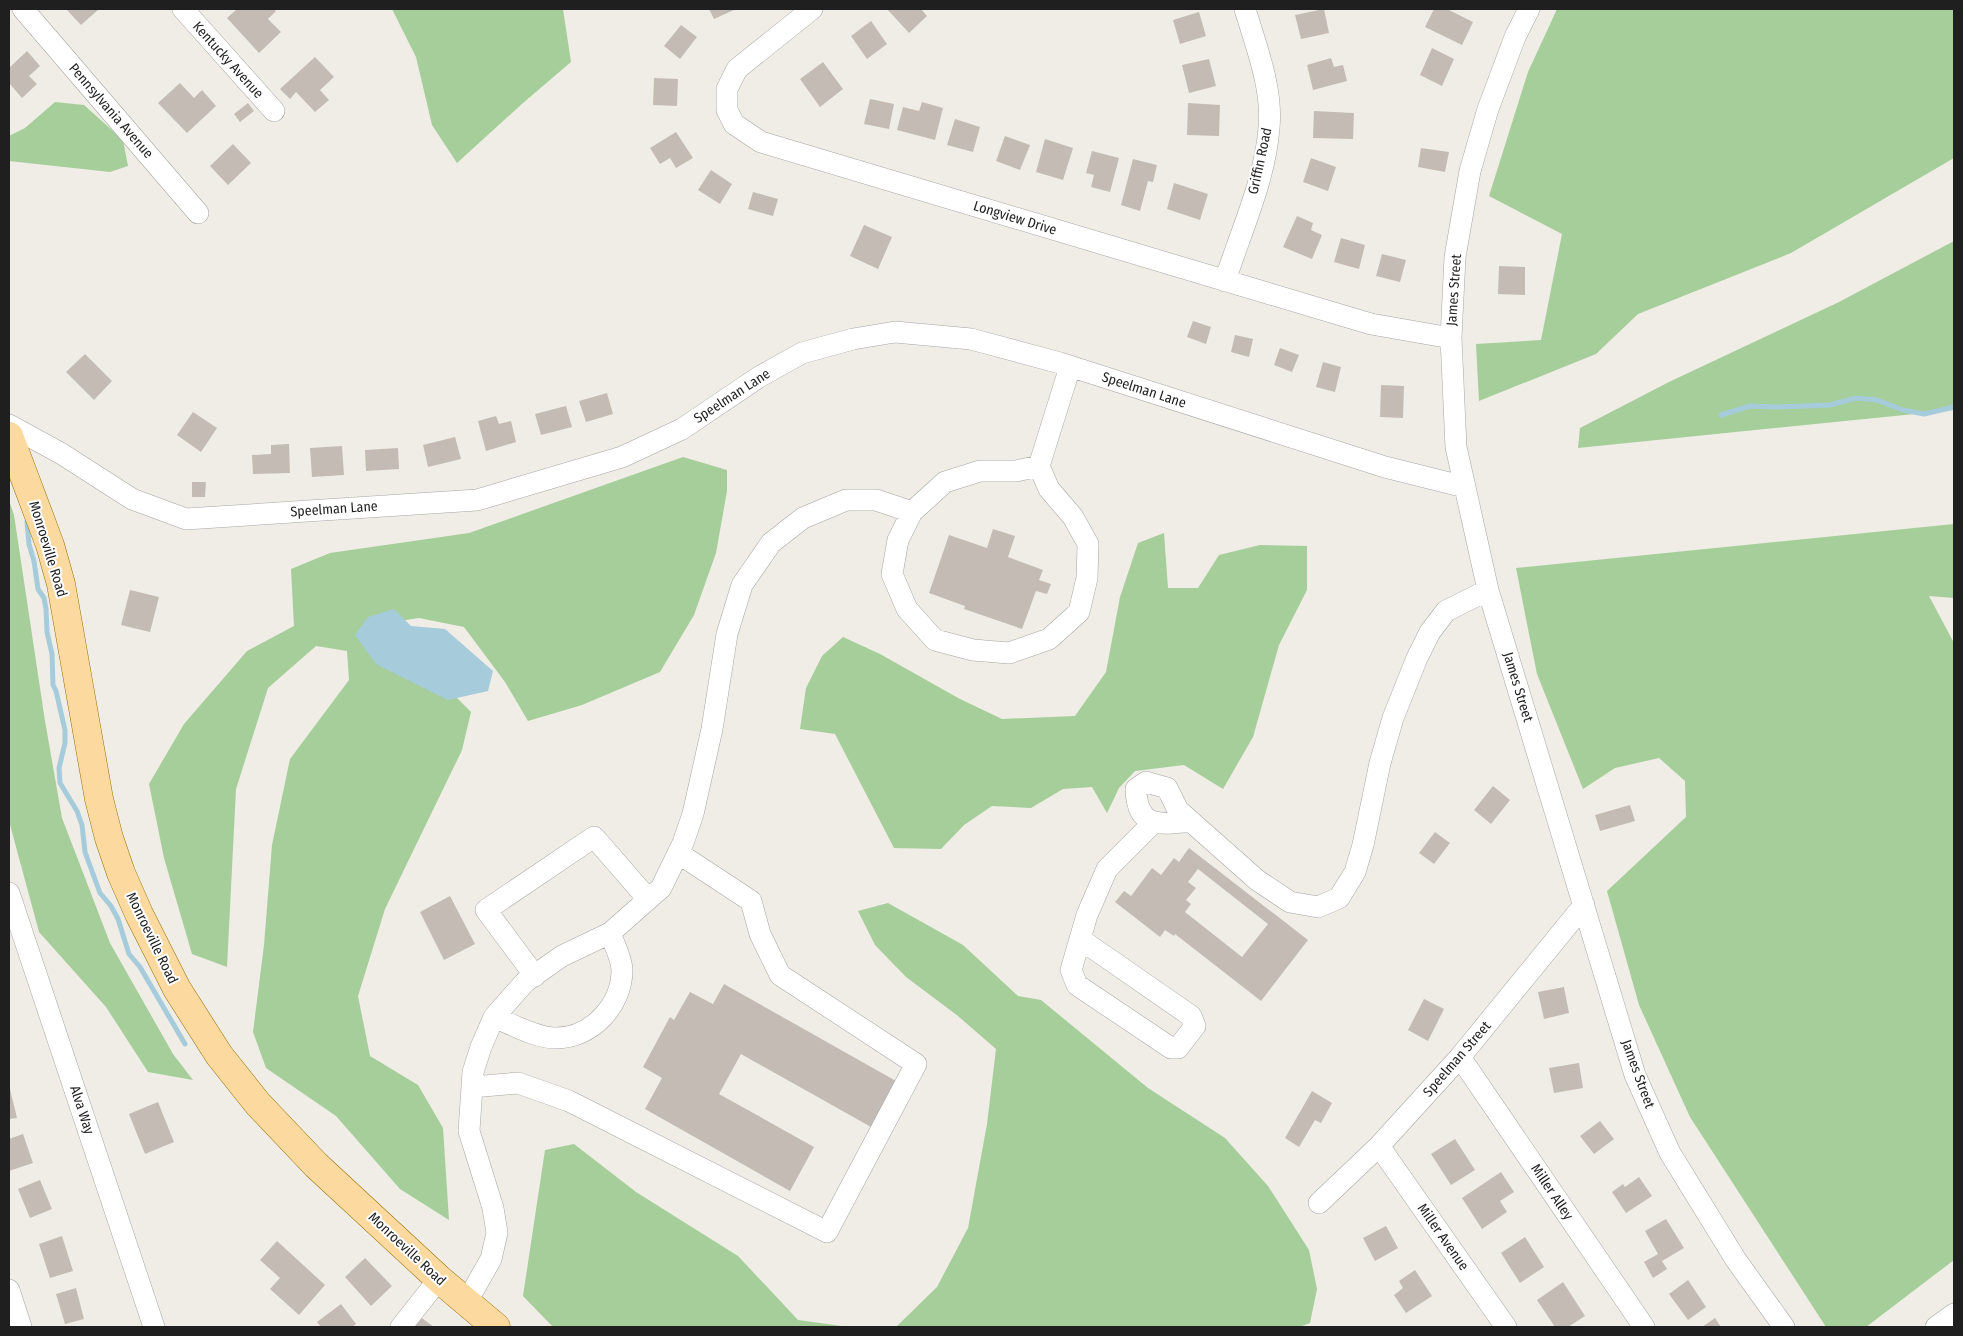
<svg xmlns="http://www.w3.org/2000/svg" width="1963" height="1336" viewBox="0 0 1963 1336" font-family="'Fira Sans Condensed',sans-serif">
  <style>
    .forest { fill: #a6ce9a }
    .water { fill: #a6ccdc }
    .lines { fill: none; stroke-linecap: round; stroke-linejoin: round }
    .stream { stroke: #a6ccdc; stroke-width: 5 }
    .building { fill: #c4bcb4; fill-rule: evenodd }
    .minor-casing { stroke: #a6a6a6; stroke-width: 22 }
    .major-casing { stroke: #977002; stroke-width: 29 }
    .minor { stroke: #fff; stroke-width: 21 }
    .major { stroke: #fbd99f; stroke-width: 28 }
    .labels { text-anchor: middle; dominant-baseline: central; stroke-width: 4; stroke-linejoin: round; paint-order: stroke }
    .street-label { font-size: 14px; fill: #1f1f1f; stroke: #fff }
  </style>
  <rect width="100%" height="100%" fill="#efede5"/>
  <path class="forest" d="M392 9H563L571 62 523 103 457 163 432 125 416 57Z
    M1557 9H1954V158L1791 253 1638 314 1596 354 1479 401 1476 344 1541 340 1562 234 1489 196 1528 72Z
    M55 102 84 105 123 140 128 166 110 172 9 161V136L25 128Z
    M1954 241V410L1578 448 1580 428 1669 382 1839 302Z
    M683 457 727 470V491L716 553 694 615 660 672 582 705 528 721 505 682 464 627 419 618 386 623 421 662 471 712 462 750 385 909 358 996 370 1056 418 1085 443 1128 449 1220 400 1189 336 1116 266 1068 253 1032 264 945 272 845 290 759 349 680 347 651 316 646 268 688 236 789 227 967 192 954 164 858 149 784 184 724 247 651 294 626 291 569 330 553 469 533Z
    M9 500 14 515 45 721 62 818 110 943 173 1054 193 1080 148 1072 106 1007 39 932 9 821Z
    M1954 524V598L1929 596 1954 643V1260L1866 1327H1826L1690 1117 1639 1005 1607 891 1686 817 1685 781 1659 758 1615 768 1583 789 1537 674 1516 568Z
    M1164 533 1168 588H1198L1219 555 1260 545 1307 546V590L1279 645 1253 737 1223 789 1184 765 1135 771 1119 788 1107 813 1092 787 1063 789 1031 808 992 806 964 825 941 849 894 848 835 734 800 729 806 688 822 656 843 637 880 654 960 699 1002 719 1075 716 1106 672 1120 597 1138 543Z
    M888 903 963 945 1018 996 1041 1000 1148 1088 1225 1138 1268 1186 1309 1250 1317 1289 1310 1323 1299 1327H896L937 1287 968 1228 987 1124 996 1049 958 1016 906 977 875 945 858 911Z
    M574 1144 636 1192 738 1256 798 1320 849 1327H553L523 1296 545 1150Z"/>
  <path class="water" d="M394 609 411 626 445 629 493 671 488 691 448 700 376 664 355 635 368 617Z"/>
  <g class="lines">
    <path class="stream" d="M1721 415 1750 406 1775 407 1830 405 1856 398 1877 400 1903 410 1924 414 1954 407
      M27 522 29 544 34 561 38 589 44 598 46 609 47 632 52 654 53 685 56 691 65 730V743L59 768 60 783 77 811 82 825 85 852 100 893 111 906 118 919 129 954 140 967 185 1044"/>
  </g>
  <path class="building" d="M66 9H99L81 25Z
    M237 9H273L276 11 268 19 281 32 259 53 227 18Z
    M709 9H736L714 19Z
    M887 9H921L927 16 909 33Z
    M1324 9 1329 33 1301 39 1295 15Z
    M1434 9H1447L1473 22 1462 45 1425 27Z
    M1199 12 1206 36 1180 44 1173 20Z
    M871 21 887 44 867 59 851 36Z
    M681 25 697 37 680 59 664 46Z
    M1432 48 1454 59 1442 86 1420 75Z
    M27 51 40 66 29 76 37 84 22 98 9 83V68Z
    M315 57 334 77 320 90 329 100 315 112 296 92 290 99 280 89Z
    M1331 58 1334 67 1343 65 1347 81 1313 90 1307 65Z
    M1209 59 1216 86 1189 93 1182 65Z
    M823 62 843 89 820 107 800 79Z
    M654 78 678 79 677 106 653 105Z
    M180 83 194 98 202 90 216 106 187 133 158 103Z
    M870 99 894 104 889 129 864 124Z
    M922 102 943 108 935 140 897 130 903 107 919 111Z
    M248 103 254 111 240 122 234 114Z
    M1188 103 1220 105 1219 136 1187 135Z
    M1314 111 1354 113 1353 139 1313 138Z
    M955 119 980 127 973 152 947 145Z
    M676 132 693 158 676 168 670 158 660 164 650 148Z
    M1005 136 1030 145 1020 170 996 161Z
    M1045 139 1073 148 1063 180 1036 172Z
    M233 144 251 163 228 185 210 166Z
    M1421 148 1449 152 1445 172 1418 167Z
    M1092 151 1119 158 1110 192 1091 187 1094 175 1086 173Z
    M1311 158 1336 167 1328 191 1303 182Z
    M1133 159 1157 165 1153 182 1148 181 1140 211 1121 205Z
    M711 170 732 184 720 204 698 190Z
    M1174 183 1208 194 1200 220 1167 209Z
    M753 192 778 199 773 216 748 209Z
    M1297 216 1313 223 1311 230 1322 235 1312 259 1283 247Z
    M864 225 892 237 878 269 850 256Z
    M1341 238 1365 245 1359 269 1334 262Z
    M1382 254 1406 260 1400 282 1376 276Z
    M1499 266 1525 267V295L1498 294Z
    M1193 321 1211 327 1206 344 1187 337Z
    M1235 335 1253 339 1249 357 1231 352Z
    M1280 348 1299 355 1292 372 1274 365Z
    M85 354 112 381 94 400 66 372Z
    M1323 362 1341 367 1335 392 1316 387Z
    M1381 385 1404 386 1403 418 1380 417Z
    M607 393 613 414 586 422 579 401Z
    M566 406 572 427 541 435 535 414Z
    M193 412 217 428 201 452 177 435Z
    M496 416 499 424 511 421 516 442 486 451 478 421Z
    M455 437 461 459 428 467 423 445Z
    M289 444 290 473 253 474 252 455 271 454V445Z
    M342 446 344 475 312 477 310 448Z
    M398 448 399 469 366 471 365 450Z
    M192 482H206L205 497H192Z
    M993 529 1015 536 1008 557 1043 570 1039 580 1051 584 1047 594 1036 591 1022 629 964 609 965 606 929 593 949 535 987 548Z
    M130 590 159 597 150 632 121 625Z
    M1493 786 1510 800 1491 824 1474 810Z
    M1630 805 1635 821 1600 831 1595 815Z
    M1435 832 1450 843 1434 864 1419 853Z
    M1189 848 1308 940 1261 1001 1175 934 1174 936 1165 930 1160 937 1115 902 1124 891 1131 896 1152 868 1161 875 1174 858 1179 862ZM1198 869 1268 924 1242 957 1185 912 1191 904 1186 900 1196 888 1188 882Z
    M450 896 475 944 444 960 420 912Z
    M724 984 896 1081 871 1127 741 1054 719 1094 814 1147 790 1191 645 1109 662 1078 643 1067 670 1017 674 1020 690 992 713 1004Z
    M1564 987 1569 1013 1544 1019 1538 992Z
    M1424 999 1444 1009 1428 1041 1408 1030Z
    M1579 1063 1583 1088 1554 1093 1549 1068Z
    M9 1089H10L17 1118 9 1119Z
    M1312 1091 1332 1103 1321 1123 1315 1120 1299 1147 1285 1138Z
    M158 1102 174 1142 145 1154 129 1114Z
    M1600 1121 1614 1139 1594 1154 1580 1136Z
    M23 1134 33 1163 9 1171V1139Z
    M1455 1139 1475 1170 1451 1185 1431 1154Z
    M1501 1172 1514 1192 1500 1201 1507 1212 1482 1229 1462 1198Z
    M1639 1177 1652 1196 1626 1213 1612 1192 1623 1184 1625 1187Z
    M40 1180 52 1209 30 1218 18 1189Z
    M1666 1219 1684 1248 1662 1261 1667 1269 1653 1278 1644 1262 1658 1254 1645 1231Z
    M1386 1226 1398 1248 1375 1261 1363 1238Z
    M62 1236 73 1271 50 1278 39 1244Z
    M1525 1237 1544 1267 1520 1283 1501 1253Z
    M277 1241 325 1285 299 1315 270 1289 280 1278 260 1260Z
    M365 1258 392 1286 371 1306 345 1277Z
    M1415 1270 1432 1296 1406 1313 1394 1295 1403 1288 1399 1281Z
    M1688 1280 1706 1307 1688 1320 1669 1294Z
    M1563 1282 1585 1316 1568 1327H1555L1537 1300Z
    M76 1288 84 1319 65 1324 56 1294Z
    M341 1304 356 1324 352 1327H321L317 1322Z
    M419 1316 434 1327H410Z
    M1715 1318 1721 1327H1702Z"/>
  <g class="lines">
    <g class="minor-casing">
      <path id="minor" d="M23 9 198 213
        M183 9 274 111
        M812 9 737 69 727 89V110L734 124 761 142 1371 324 1451 338
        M1529 9 1515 37 1488 109 1470 171 1455 257 1451 338 1456 447 1488 590 1635 1075 1670 1153 1736 1260 1784 1327
        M1225 281C1241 231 1265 180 1269 128 1273 89 1256 46 1245 9
        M9 425 62 454 132 499 186 519 477 500 622 457 682 429 759 377 802 353 853 339 895 332 971 339 1060 363 1385 467 1465 487
        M912 512 898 540 892 574 907 609 935 640 973 650 1009 653 1049 639 1079 612 1087 578 1088 544 1073 517 1049 489 1039 466
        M1190 821C1159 825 1137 828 1136 789L1146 782 1167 788 1178 810 1257 880 1290 902 1318 907 1339 898 1355 872 1363 845 1380 763 1393 718 1417 658 1430 632 1446 611 1488 590
        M9 893 154 1327
        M1080 939 1191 1016 1195 1026 1178 1048H1171L1077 985 1071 970 1087 915 1107 869 1153 823
        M535 976 486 910 594 837 648 899
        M494 1017C511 1024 539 1039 556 1038 592 1038 622 1005 622 970 622 959 614 944 610 933
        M1460 1057 1644 1327
        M472 1087 518 1083 569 1101 827 1232 916 1064 780 975 760 934 751 901 678 853
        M1379 1146 1506 1327
        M1319 1203 1379 1146 1460 1057 1584 905
        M9 1290 21 1327
        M466 1303 491 1259 497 1233 493 1208 469 1131 473 1072 481 1047 494 1017 525 982 562 956 610 933 661 888 683 843 693 814 712 729 727 634 742 585 771 543 803 518 846 500H876L912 512 945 482 980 471H1016L1039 466 1070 367
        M401 1327 439 1279
        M1936 1327 1954 1314"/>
    </g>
    <g class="major-casing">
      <path id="major" d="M9 436 50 545 61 584 99 799 109 838 121 873 139 914 177 989 219 1055 258 1104 316 1165 439 1279 496 1327"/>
    </g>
    <use href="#minor" class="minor"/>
    <use href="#major" class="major"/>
  </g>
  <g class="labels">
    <g class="street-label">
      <text transform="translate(228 60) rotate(48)">Kentucky Avenue</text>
      <text transform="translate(111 111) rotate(49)">Pennsylvania Avenue</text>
      <text transform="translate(1260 161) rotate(-78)">Griffin Road</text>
      <text transform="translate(1015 218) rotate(17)">Longview Drive</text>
      <text transform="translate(1454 290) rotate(-86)">James Street</text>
      <text transform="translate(1144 390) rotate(18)">Speelman Lane</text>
      <text transform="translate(732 396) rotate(-33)">Speelman Lane</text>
      <text transform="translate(334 509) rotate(-4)">Speelman Lane</text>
      <text transform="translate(48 549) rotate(73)">Monroeville Road</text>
      <text transform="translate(1518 687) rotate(73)">James Street</text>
      <text transform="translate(152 938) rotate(64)">Monroeville Road</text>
      <text transform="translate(1457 1059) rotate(-49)">Speelman Street</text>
      <text transform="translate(1638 1074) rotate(70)">James Street</text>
      <text transform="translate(82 1110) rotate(72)">Alva Way</text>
      <text transform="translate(1552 1192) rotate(56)">Miller Alley</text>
      <text transform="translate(1443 1237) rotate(55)">Miller Avenue</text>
      <text transform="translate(407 1249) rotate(43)">Monroeville Road</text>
    </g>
  </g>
  <rect width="1963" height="1336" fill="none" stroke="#1f1f1f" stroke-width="20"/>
</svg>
